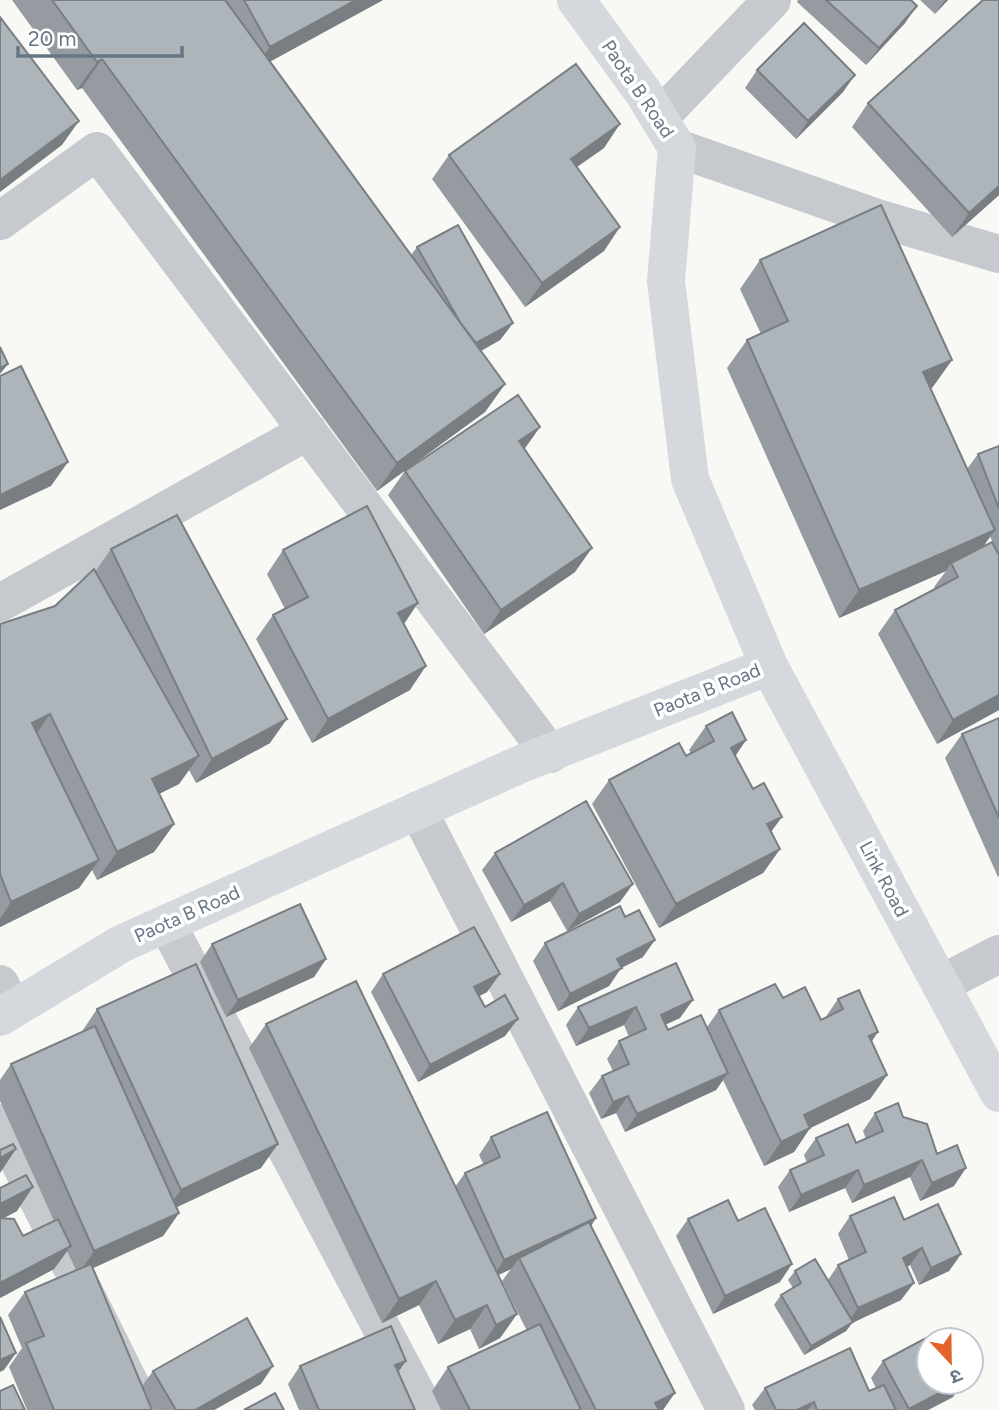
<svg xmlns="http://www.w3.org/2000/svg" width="999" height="1410" viewBox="0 0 999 1410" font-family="Figtree,'Noto Sans Devanagari',sans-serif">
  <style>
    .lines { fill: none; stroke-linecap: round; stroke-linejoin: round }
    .street { stroke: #c6c9cd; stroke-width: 38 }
    .secondary { stroke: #d5d9dd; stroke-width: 38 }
    .wall { fill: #959ba0; fill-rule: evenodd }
    .shaded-wall { fill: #797e82 }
    .building { fill: #adb4ba; stroke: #797e82; stroke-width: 2 }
    .labels { text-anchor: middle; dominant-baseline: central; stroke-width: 7; stroke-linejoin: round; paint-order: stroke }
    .street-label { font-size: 19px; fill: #677686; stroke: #fff }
  </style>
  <rect width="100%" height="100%" fill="#f8f8f5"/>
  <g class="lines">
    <path class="street" d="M659 118 772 0
      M677 148 877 218 999 254
      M0 221 97 151 550 754
      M0 603 308 431
      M418 810 726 1410
      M167 924 425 1410
      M0 984 13 1009
      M941 984 999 954
      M0 1123 143 1410"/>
    <path class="secondary" d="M576 0 643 92 677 148 666 281 690 479 769 666 999 1093
      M0 1017 121 944 521 764 769 666"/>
  </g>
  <path class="wall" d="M12 0H383L270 61 411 255 417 247 513 323 500 340 481 351 505 384 485 412 377 491 82 88 77 90Z
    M798 0H911L905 23 866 65 797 2Z
    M920 0H948L935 14Z
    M999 0V195L952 237 852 127 868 103Z
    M757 70 843 92 796 139 745 88Z
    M604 148 577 167 604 251 525 307 432 179 449 155Z
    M760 260 952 360 931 389 967 469 978 454 999 446V710L937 744 878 634 895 610 935 589 934 587 946 571 839 618 727 368 747 340 761 334 740 289ZM990 536 994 546 983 547Z
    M540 427 524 449 575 572 484 634 388 495 405 471Z
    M111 549 270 743 196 783 189 770 179 784 159 794 174 824 154 852 97 880 92 870 79 888 0 927V624L55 606 95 572Z
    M283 550 410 690 312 743 256 639 273 615 285 609 267 574Z
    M999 718V876L998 877 945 758 962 734Z
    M706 726 746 740 735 756 780 849 763 873 659 928 592 804 609 780 686 756 691 753 689 750Z
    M495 853 620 902 567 931 550 901 511 922 482 870Z
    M545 943 643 957 621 968 609 986 558 1011 533 961Z
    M212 944 326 959 314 977 226 1017 200 962Z
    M676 963 680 1018 665 1025 668 1030 707 1027 719 1010 783 998 821 1020 825 1018 838 999 871 1042 887 1075 870 1099 810 1128 794 1152 764 1166 723 1080 716 1090 625 1132 616 1113 601 1119 589 1093 602 1076 613 1071 607 1059 619 1041 629 1037 624 1025 576 1046 566 1025 578 1007Z
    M383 974 487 992 479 996 485 1007 505 1036 418 1082 371 992Z
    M97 1009 261 1168 177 1207 179 1213 163 1236 93 1268 142 1386 153 1371 261 1384 214 1410H154L149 1402 152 1410H27L9 1367 22 1348 8 1315 25 1292 76 1270 67 1251 54 1269 0 1298V1188L17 1211 4 1218 23 1236 54 1221 0 1101V1080L11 1064 81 1033Z
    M266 1024 455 1187 465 1173 484 1165 479 1155 491 1137 596 1218 591 1226 663 1410H441L432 1391 448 1367 527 1331 502 1281 511 1269 498 1275 517 1314 500 1338 479 1349 470 1329 438 1344 419 1305 382 1323 249 1048Z
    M875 1113 903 1117 937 1154 954 1186 920 1201 910 1177 852 1203 845 1188 789 1212 778 1187 790 1170 807 1163 804 1155 816 1138 856 1143 866 1139 863 1131Z
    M850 1216 904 1220 961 1254 949 1271 919 1285 910 1265 907 1267 901 1300 852 1323 846 1331 804 1355 774 1305 781 1295 793 1288 788 1280 795 1271 828 1280 838 1265 849 1260 838 1234Z
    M688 1219 738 1221 780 1282 713 1314 676 1236Z
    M883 1361 953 1397 928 1410H755L752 1405 765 1388 869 1391 876 1388 871 1378Z
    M300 1366 398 1372 415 1410H299L288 1384Z"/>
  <path class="shaded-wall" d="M356 0H383L253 71 270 47Z
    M945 0H948L935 14Z
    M917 6 905 23 866 65 879 48Z
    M102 59 82 88 77 90 97 62Z
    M855 75 843 92 796 139 808 121Z
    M79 121 62 145 0 192V180Z
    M620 124 604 148 555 182 571 159Z
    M999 186V195L952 237 969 213Z
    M620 227 604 251 525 307 542 283Z
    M513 323 500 340 461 362 473 345Z
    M952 360 932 388 903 401 923 372Z
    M8 364 0 374V368Z
    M505 384 485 412 377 491 397 463Z
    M540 427 523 451 519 441Z
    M68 462 51 486 0 510V495Z
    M995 530 975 558 951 563 946 571 839 618 859 590Z
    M592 548 575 572 484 634 501 610Z
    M418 603 402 627 398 613Z
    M426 666 410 690 312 743 328 719Z
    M999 695V710L937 744 953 720Z
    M50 714 30 743 32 723Z
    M287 719 270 743 196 783 212 759Z
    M746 740 730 764 731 748Z
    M199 756 179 784 132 807 152 779Z
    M782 817 765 840 767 824Z
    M174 824 154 852 97 880 117 852Z
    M780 849 763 873 659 928 676 904Z
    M99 860 79 888 0 927V919L11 902Z
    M563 883 550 901 511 922 524 905Z
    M633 884 620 902 567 931 579 914Z
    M655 940 643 957 621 968 609 986 558 1011 570 994 617 959Z
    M326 959 314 977 226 1017 238 1000Z
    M500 974 487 992 462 1005 474 987Z
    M693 1000 680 1018 648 1032 661 1015Z
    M636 1007 624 1025 576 1046 589 1028Z
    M518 1019 505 1036 418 1082 430 1065Z
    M878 1032 862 1056 869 1036Z
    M728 1073 716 1090 625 1132 637 1114Z
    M887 1075 870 1099 788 1139 804 1115Z
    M628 1096 616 1113 601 1119 613 1102Z
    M810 1128 794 1152 764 1166 781 1142Z
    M278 1144 261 1168 164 1213 181 1190Z
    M16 1149 0 1173V1158Z
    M922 1160 910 1177 852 1203 864 1185Z
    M966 1168 954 1186 920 1201 932 1183Z
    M858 1170 845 1188 789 1212 801 1195Z
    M33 1187 17 1211 0 1220V1204Z
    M179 1213 163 1236 78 1275 94 1251Z
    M596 1218 584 1236 519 1258 511 1269 492 1278 504 1260Z
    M71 1246 54 1269 0 1298V1283Z
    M922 1248 910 1265 890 1275 903 1258Z
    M961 1254 949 1271 919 1285 931 1268Z
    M792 1264 780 1282 713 1314 725 1296Z
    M436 1281 419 1305 382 1323 399 1299Z
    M914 1283 901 1300 852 1323 846 1331 804 1355 811 1346 845 1326 858 1308Z
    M487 1305 470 1329 438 1344 455 1320Z
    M517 1314 500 1338 479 1349 496 1325Z
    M16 1353 4 1370 0 1372V1360Z
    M406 1361 394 1378 395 1365Z
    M273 1366 261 1384 214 1410H195Z
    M960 1382H963L953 1397 928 1410H908Z
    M675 1393 663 1410H650L655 1403Z
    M814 1402 808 1410H797Z"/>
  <path class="building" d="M52 0H225L505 384 397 463 102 59 97 62Z
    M244 0H356L270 47Z
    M826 0H911L917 6 879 48Z
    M983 0H999V186L969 213 868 103Z
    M0 17 79 121 0 180Z
    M804 23 855 75 808 121 757 70Z
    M576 64 620 124 571 159 620 227 542 283 449 155Z
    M881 205 952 360 923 372 995 530 859 590 747 340 788 321 760 260Z
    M458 225 513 323 476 343 460 322 417 247Z
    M0 347 8 364 0 368Z
    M21 366 68 462 0 495V376Z
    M518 395 540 427 519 441 592 548 501 610 405 471Z
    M999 446V509L978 454Z
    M367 506 418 603 398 613 426 666 328 719 273 615 308 597 283 550Z
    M177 515 287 719 212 759 111 549Z
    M992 542 999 555V695L953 720 895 610 958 577 951 563Z
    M94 569 199 756 152 779 174 824 117 852 50 714 32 723 99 860 11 902 0 874V624L55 606Z
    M732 712 746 740 731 748 753 789 764 783 782 817 767 824 780 849 676 904 609 780 679 743 686 756 714 741 706 726Z
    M999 718V818L962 734Z
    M586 801 633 884 579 914 563 883 524 905 495 853Z
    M300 904 326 959 238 1000 212 944Z
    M620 906 625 917 639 910 655 940 617 959 622 968 570 994 545 943Z
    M474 927 500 974 474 987 485 1007 505 995 518 1019 430 1065 383 974Z
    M676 963 693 1000 661 1015 668 1030 701 1015 728 1073 637 1114 628 1096 613 1102 602 1076 629 1064 619 1041 646 1029 636 1007 589 1028 578 1007Z
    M196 964 278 1144 181 1190 97 1009Z
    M356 981 517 1314 496 1325 487 1305 455 1320 436 1281 399 1299 266 1024Z
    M775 984 783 998 805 987 821 1020 843 1009 838 999 859 990 878 1032 869 1036 887 1075 804 1115 810 1128 781 1142 719 1010Z
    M95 1026 179 1213 94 1251 11 1064Z
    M898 1103 903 1117 927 1124 937 1154 957 1145 966 1168 932 1183 922 1160 864 1185 858 1170 801 1195 790 1170 824 1155 816 1138 848 1124 856 1143 883 1131 875 1113Z
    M547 1112 596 1218 504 1260 465 1173 500 1157 491 1137Z
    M13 1144 16 1149 0 1158V1150Z
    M26 1175 33 1187 0 1204V1188Z
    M894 1197 904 1220 938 1204 961 1254 931 1268 922 1248 903 1258 914 1283 858 1308 838 1265 866 1252 850 1216Z
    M728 1200 738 1221 765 1208 792 1264 725 1296 688 1219Z
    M0 1218 14 1219 23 1236 58 1219 71 1246 0 1283Z
    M589 1222 675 1393 655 1403 659 1410H596L519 1258Z
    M815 1259 853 1322 811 1346 781 1295 801 1283 795 1271Z
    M91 1264 152 1410H54L26 1343 44 1336 25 1292Z
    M0 1317 16 1353 0 1360Z
    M247 1318 273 1366 195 1410H176L153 1371Z
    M540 1324 581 1410H470L448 1367Z
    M391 1326 406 1361 395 1365 415 1410H319L300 1366Z
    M939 1331 944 1340H929V1382H960L909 1409 883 1361Z
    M850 1348 869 1391 884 1385 896 1410H817L814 1402 797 1410H776L765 1388Z
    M13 1385 25 1410H0V1391Z
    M275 1393 284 1410H244Z"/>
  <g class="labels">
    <g class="street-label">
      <text transform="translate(638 89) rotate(56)">Paota B Road</text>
      <text transform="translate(707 690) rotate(-22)">Paota B Road</text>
      <text transform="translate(884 879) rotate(62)">Link Road</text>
      <text transform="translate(187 914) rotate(-24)">Paota B Road</text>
    </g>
  </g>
  <g transform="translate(950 1361) rotate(158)"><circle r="33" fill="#ffffff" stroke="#c2c8cf" stroke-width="2"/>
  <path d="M0-5L12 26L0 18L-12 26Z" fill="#e3632a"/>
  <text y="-10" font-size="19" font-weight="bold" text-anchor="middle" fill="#677686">उ</text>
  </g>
  <path d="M18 46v10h164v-10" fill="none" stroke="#677686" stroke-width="3.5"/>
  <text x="28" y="46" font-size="21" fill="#677686" stroke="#ffffff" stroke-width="5" paint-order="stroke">20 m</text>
</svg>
